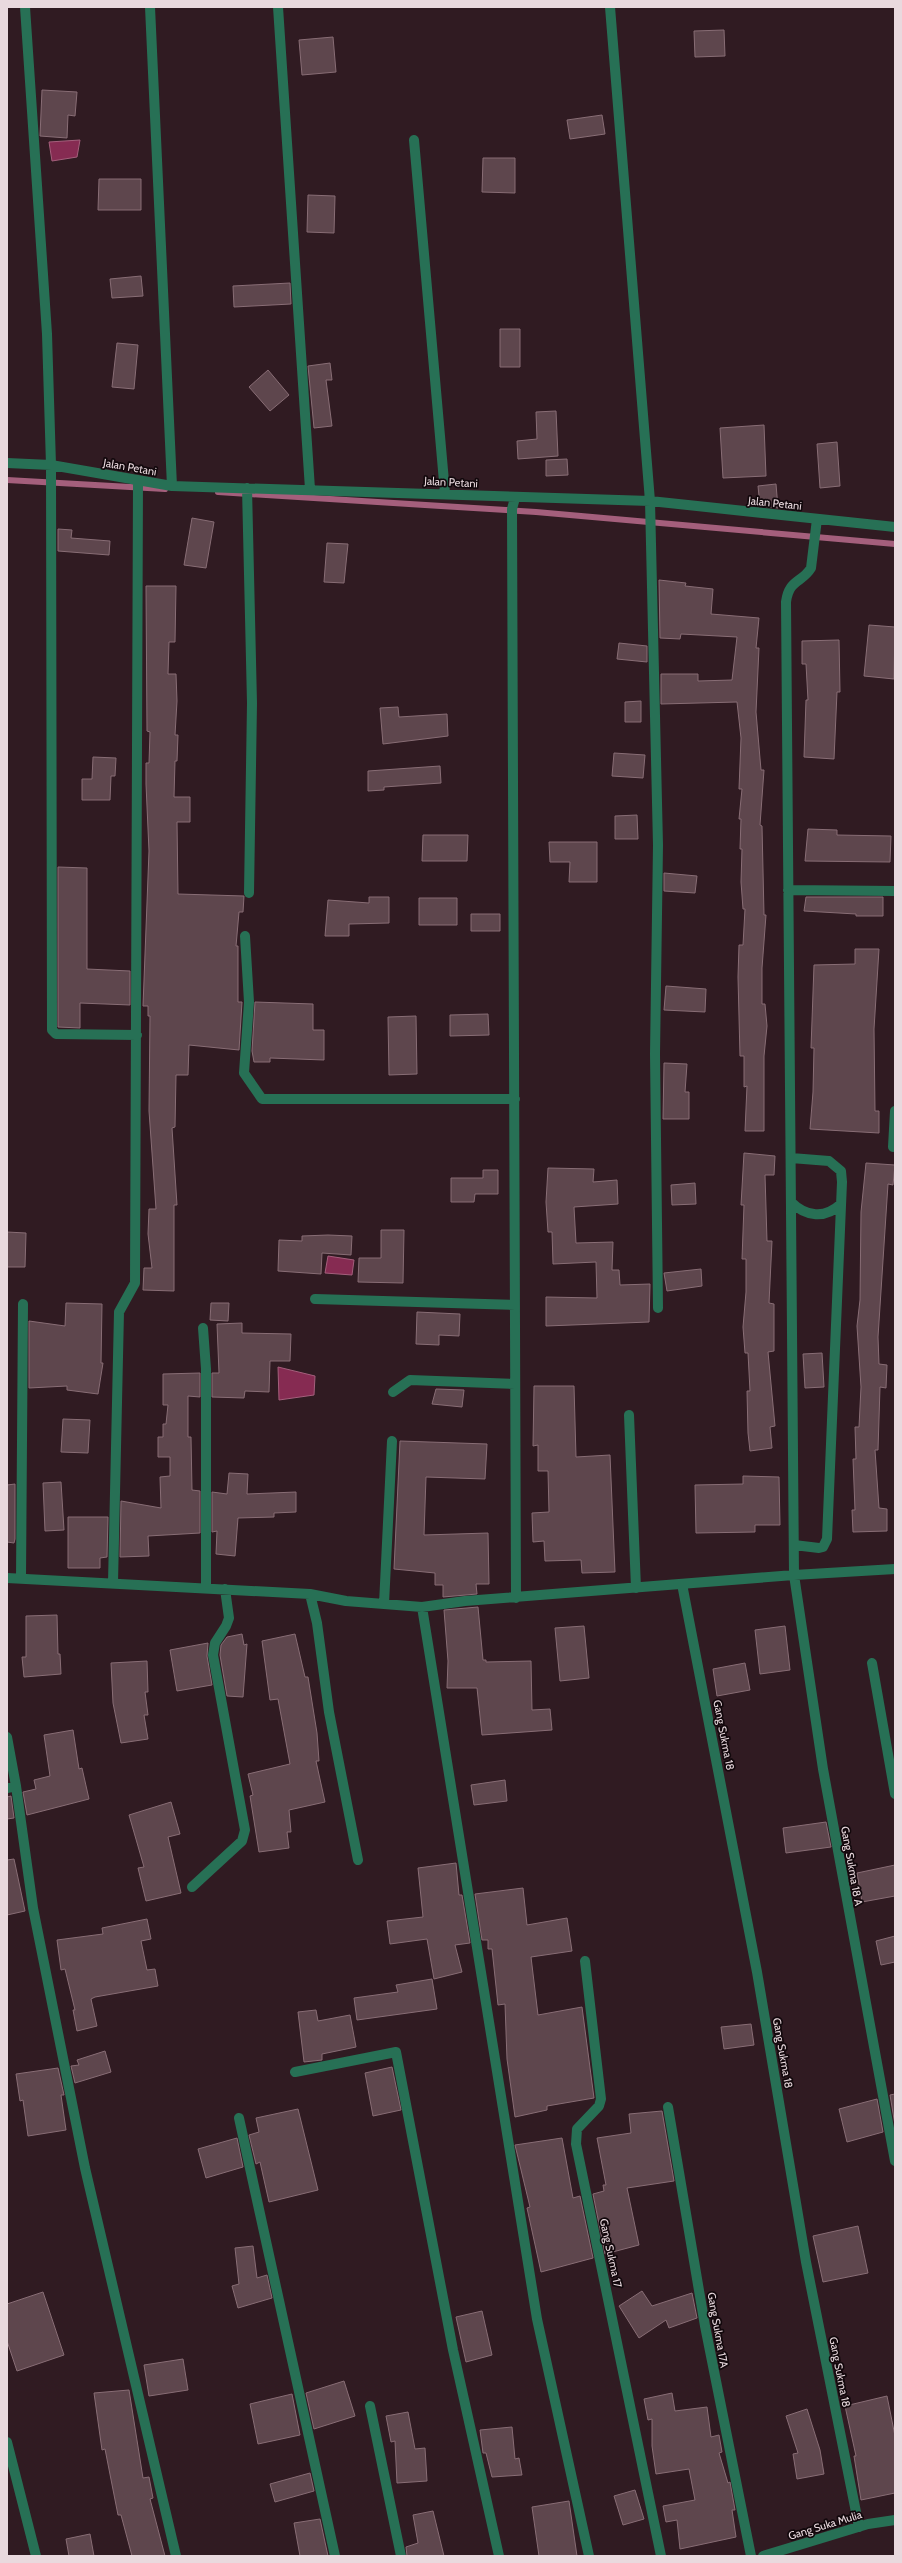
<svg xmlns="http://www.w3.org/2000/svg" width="902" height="2563" viewBox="0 0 902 2563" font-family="Cabin,sans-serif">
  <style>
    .water { fill: #862b52; stroke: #a45f7c }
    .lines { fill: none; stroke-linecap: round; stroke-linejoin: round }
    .stream { stroke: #a45f7c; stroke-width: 6 }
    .building { fill: #5e464d; stroke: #886d75 }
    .minor { stroke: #277055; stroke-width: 10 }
    .labels { text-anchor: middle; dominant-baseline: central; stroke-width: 3.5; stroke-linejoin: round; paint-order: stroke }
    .street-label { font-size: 11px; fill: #e9d9de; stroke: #12080c }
  </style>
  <rect width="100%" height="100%" fill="#301b22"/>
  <path class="water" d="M80 140 77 157 52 161 49 142Z
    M328 1256 354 1260 352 1275 325 1273Z
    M278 1367 315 1376 314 1395 279 1400Z"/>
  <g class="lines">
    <path class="stream" d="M7 480 165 489
      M218 492 536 512 895 544"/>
  </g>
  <path class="building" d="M724 30 725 56 695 57 694 31Z
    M333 37 336 72 302 75 299 40Z
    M42 90 77 92 75 116 68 115 67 138 40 136Z
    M602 115 605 134 570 139 567 120Z
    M483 158H515V193L482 192Z
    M99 179H141V210H98Z
    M308 195 335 196 334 233 307 232Z
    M141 276 143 296 112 298 110 279Z
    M290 283 291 304 234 307 233 286Z
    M500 329H520V367H500Z
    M117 343 138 345 134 389 112 387Z
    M330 363 332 380H326L332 426 314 428 308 366Z
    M268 370 289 395 270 411 249 387Z
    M556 411 558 456 518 459 517 441 537 439 536 412Z
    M764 425 766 476 723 478 720 428Z
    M837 442 840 486 820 488 817 444Z
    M567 459 568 475 546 476V460Z
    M776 484 778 508 760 506 758 486Z
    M192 518 214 522 206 568 184 565Z
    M58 529 72 530 71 538 110 541 109 555 58 551Z
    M327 543 348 544 344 583 324 582Z
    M659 580 686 583 685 586 713 589 711 614 759 618 756 648H759L756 712 761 770H764L760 825 762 826 764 915H766L762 968V1004H765L767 1026 764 1056V1131H745L747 1086 744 1087V1056H740L738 977 739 945H743L745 909H743L741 882 742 849H740L741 819H739L742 789H739L741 738 737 702 661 704V674H698V681L732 680 737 637 681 634 680 639 660 638Z
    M146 586H176L175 642H169L168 674H176L177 701 175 735H178L177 761H175L174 797H190V822H177L178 894 244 896 243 912H239L236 946H238V1002H242L239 1050 189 1045 188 1075H176L175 1127 172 1128 177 1205H174V1291L143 1290 144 1268H152L148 1234 149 1209H156L149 1111 150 1016H148V1006H143L149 851 146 784V763H149L150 732 147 731Z
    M869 625 895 627 894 679 864 676Z
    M839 640 840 692H837L834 759 804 757 806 700H808L806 664H802V641Z
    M619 643 647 646V662L617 659Z
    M641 701V722H625V702Z
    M398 707 399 717 447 714 448 736 383 744 380 708Z
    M614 753 645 755 643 778 612 776Z
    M93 757 116 758 115 776H111L110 800H82V779H92Z
    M440 766 441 783 384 787V790L368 791V771Z
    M637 815 638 839H615V816Z
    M808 829 837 830V835L891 836 890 862 805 861Z
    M423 835H468L467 861H422Z
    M549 842H597V882H569L570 862H550Z
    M58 867 87 868V969L130 971V1005L80 1003V1028L58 1027Z
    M664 873 697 876 695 893 664 891Z
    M369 897H389V923L349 924V936H325L328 900 369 903Z
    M806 897H883V916H856V914L804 911Z
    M419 898H457V925H419Z
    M471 914H500V931H471Z
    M855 949H879L874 1029 875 1111H879V1133L810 1129 813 1092 814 1048H811L814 965 855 964Z
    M666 986 706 989 705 1012 664 1010Z
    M255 1002 313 1004V1030H324V1060L270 1058V1062H254L252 1051Z
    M488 1014 489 1035 450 1036V1015Z
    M416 1016 417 1074 389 1075 388 1017Z
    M664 1063 687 1064 685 1092H689V1119H663Z
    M744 1153 775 1156 774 1175H765L767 1241H772L769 1303 774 1304V1351L768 1352 775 1426 770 1427 772 1448 750 1451 748 1433 747 1391H750L748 1353H745L743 1327 746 1292V1259H742L744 1205H741Z
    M866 1163 895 1165 893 1185 888 1184 878 1337 879 1364 887 1365 886 1388 880 1387 878 1450H875L879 1508 887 1509V1531L853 1532 852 1510H855L853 1459H856L855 1427H859L861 1387 857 1326 860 1300 861 1212Z
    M548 1168 594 1169 593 1182 617 1180 618 1204 574 1207 576 1243 613 1242 612 1270H619L620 1285 650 1284 649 1322 546 1326V1297L597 1298 596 1262 553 1264 552 1232H548L546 1202Z
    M483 1170H498V1194H475L474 1202H451V1178H483Z
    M695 1183 696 1204 672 1205 671 1185Z
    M381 1230H404L403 1283 358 1282 359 1258H381Z
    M7 1232 26 1233 25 1267H7Z
    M328 1235 352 1236 351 1255 322 1253 321 1274 278 1271 279 1240 302 1241V1236Z
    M701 1269 702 1286 667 1291 664 1273Z
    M66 1303 102 1304 101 1363H103L98 1394 67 1390V1386L29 1388V1321L65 1326Z
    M211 1303H229L228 1321 210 1320Z
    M417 1312 460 1314 459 1336 439 1335V1345L416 1344Z
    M242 1323V1333L291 1334 290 1361H270L269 1392 245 1391 244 1398 212 1397V1373H219L217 1324Z
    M822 1353 824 1387 805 1388 803 1354Z
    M200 1373V1397L188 1396V1437H191L192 1490 200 1491V1533L148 1536 149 1556 120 1557 121 1501 161 1508 160 1477 170 1476V1457H158V1437H163V1424H166L168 1405H163V1374Z
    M534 1386H574L576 1457 610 1455 615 1572 582 1573 581 1560 545 1561 544 1541 533 1542 532 1513 549 1512 548 1471H538V1445L533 1446Z
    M436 1389 464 1390 462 1407 432 1404Z
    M63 1419 90 1420 88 1453 61 1452Z
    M400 1441 487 1444 485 1479 426 1477 424 1535 488 1533 489 1584H476L477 1594 443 1597V1585H435V1573L394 1569Z
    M229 1473 248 1474 247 1494 296 1492V1512L274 1513V1517L238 1518 235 1556 216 1554 217 1531 212 1532V1492L227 1494Z
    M743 1476 779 1477 780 1525H755V1532L696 1533 695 1485 743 1484Z
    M61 1482 64 1530 45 1531 43 1483Z
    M15 1484V1539L14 1543 7 1542V1485Z
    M68 1517H108L107 1557 100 1558V1568H68Z
    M478 1607 483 1660H486V1662L531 1661 532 1710 550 1709 552 1730 482 1735 477 1688H447L448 1661 444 1610Z
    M57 1615 58 1654H60L61 1674 24 1677 22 1657H26V1616Z
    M584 1626 589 1678 560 1681 555 1628Z
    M785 1626 790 1670 760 1674 755 1630Z
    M242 1634 244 1645 247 1644 243 1697 227 1696 220 1655 221 1645 227 1637Z
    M295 1634 305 1677H308L317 1733 319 1761H316L325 1802 289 1810 291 1832H287L289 1848 259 1852 250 1796 253 1795 248 1774 290 1764 278 1699 270 1700 262 1641Z
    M208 1643 207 1656 212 1685 177 1691 170 1650Z
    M147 1661 148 1692H145L148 1715H144L148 1739 121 1743 113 1703 111 1663Z
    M745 1663 750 1690 717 1696 713 1669Z
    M73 1730 79 1769 82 1768 89 1799 27 1815 23 1792 36 1789 34 1780 50 1776 44 1735Z
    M505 1780 507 1801 474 1805 471 1785Z
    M11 1796 14 1818 7 1819V1797Z
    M171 1802 180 1834 168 1837 181 1893 146 1901 138 1868 144 1867 129 1815Z
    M826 1822 831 1847 786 1853 783 1828Z
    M14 1859 25 1911 7 1915V1860Z
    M456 1863 459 1895H462L470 1943 455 1945 462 1972 434 1979 427 1939 390 1944 387 1921 423 1917 418 1868Z
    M895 1865V1896L862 1902 857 1873Z
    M523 1888 527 1925 567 1918 572 1951 531 1957 538 2015 582 2007 594 2098 547 2106V2110L515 2117 507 2059 505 2004 498 2005 492 1949H488V1940H482L475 1894Z
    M147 1919 151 1939 141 1941 147 1970 155 1969 158 1986 95 1997 91 1999 97 2026 77 2031 73 2010H75L65 1969 61 1970 57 1940 103 1934 102 1928Z
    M895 1936V1962L881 1965 876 1941Z
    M432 1979 437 2009 357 2020 354 1998 398 1992 396 1985Z
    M316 2010 318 2021 350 2015 356 2047 322 2054V2060L304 2062 298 2012Z
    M751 2024 754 2045 724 2049 721 2027Z
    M105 2051 111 2072 75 2083 71 2066 79 2065 77 2060Z
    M392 2067 401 2110 373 2116 365 2073Z
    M58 2068 64 2095H61L66 2130 28 2136 23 2100 20 2101 16 2074Z
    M895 2094V2125L890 2095Z
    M877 2099 883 2132 847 2142 839 2109Z
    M298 2109 318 2190 269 2202 260 2162 256 2164 249 2135 259 2132 256 2118Z
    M662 2111 674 2181 627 2188 639 2245 605 2254 593 2194 604 2191 603 2185H606L597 2138 631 2133 629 2114Z
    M237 2138 243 2167 206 2178 198 2149Z
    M562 2138 573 2198 580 2196 593 2258 541 2272 527 2208 530 2207 515 2145Z
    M858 2226 868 2273 823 2282 813 2236Z
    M253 2246 257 2278 267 2275 272 2298 238 2308 232 2286 239 2284 235 2248Z
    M642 2291 652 2306 692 2293 697 2318 669 2328 666 2320 639 2338 619 2306Z
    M43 2292 64 2355 17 2371 7 2341V2304Z
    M482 2311 492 2355 466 2362 456 2317Z
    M183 2359 188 2390 149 2396 144 2365Z
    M344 2381 355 2416 314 2429 306 2393Z
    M129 2390 143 2478 149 2477 153 2498 150 2499 165 2556H132L121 2515H118L105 2449 102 2450 94 2393Z
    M672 2393 675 2411 707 2407 711 2437 719 2435 722 2452 719 2453 728 2483 730 2482 735 2510H732L736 2537 680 2549 677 2520 666 2522 663 2506 695 2500 689 2469 656 2474 652 2446V2419L648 2420 644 2399Z
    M292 2394 300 2435 258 2444 250 2404Z
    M887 2396 895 2436V2493L861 2500 854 2456H856L845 2406Z
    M807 2409 820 2450 824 2474 797 2479 793 2454 798 2453 786 2416Z
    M408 2412 415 2449 425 2448 427 2481 397 2483 395 2441 391 2442 386 2416Z
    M512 2427 515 2459 519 2458 522 2475 492 2477 486 2453H483L480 2430Z
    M310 2473 314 2491 275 2502 270 2484Z
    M635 2490 644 2519 623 2525 614 2496Z
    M569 2501 577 2556H539L532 2507Z
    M433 2511 444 2556H407L406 2547 418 2543 413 2515Z
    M320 2519 328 2556H300L294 2523Z
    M90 2534 94 2556H69L66 2539Z"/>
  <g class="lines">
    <path class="minor" d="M25 7 47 334 51 465 52 1030 56 1034 137 1035
      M150 7 172 486
      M278 7 310 489
      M610 7 650 501 658 845 655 1054 658 1308
      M414 140 445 493
      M7 463 51 465 172 486 650 501 895 527
      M247 488 252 703 249 893
      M515 498 512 509 516 1598
      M817 519 811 568C802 583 789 579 786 602L794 1575 823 1769 895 2161
      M788 890 895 891
      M245 936 249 1002 244 1073 262 1099H515
      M893 1147 895 1111
      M791 1158 829 1161 841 1171 842 1182 827 1539 823 1547 819 1548 794 1545
      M791 1202C806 1217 825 1219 841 1204
      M315 1299 515 1305
      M203 1328 206 1369V1588
      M393 1392 410 1380 515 1384
      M629 1415 636 1588
      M7 1578 310 1594 346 1601 422 1607 465 1601 794 1575 895 1569
      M21 1579 23 1304
      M113 1583 119 1312 135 1283 138 481
      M682 1584 757 1972 806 2262 859 2527
      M310 1594 317 1623 329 1712 358 1860
      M384 1604 392 1441
      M422 1607 537 2319 589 2556
      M872 1663 895 1794
      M7 1737 16 1786 7 1788
      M16 1786 33 1908 85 2168 176 2556
      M192 1887 242 1841 245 1830 213 1655 215 1643 226 1626 229 1618 225 1589
      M585 1961 601 2099 599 2106 577 2129 576 2144 661 2556
      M295 2072 396 2052 453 2350 499 2556
      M668 2107 705 2326 751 2556
      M239 2118 335 2556
      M370 2406 401 2556
      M7 2442 36 2556
      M763 2556 868 2524 895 2520"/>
  </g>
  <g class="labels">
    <g class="street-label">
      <text transform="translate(130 467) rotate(10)">Jalan Petani</text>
      <text transform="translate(451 482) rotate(3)">Jalan Petani</text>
      <text transform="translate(775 503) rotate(6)">Jalan Petani</text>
      <text transform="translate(724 1735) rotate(79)">Gang Sukma 18</text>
      <text transform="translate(852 1866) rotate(80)">Gang Sukma 18 A</text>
      <text transform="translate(783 2053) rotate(80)">Gang Sukma 18</text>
      <text transform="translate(611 2253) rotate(78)">Gang Sukma 17</text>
      <text transform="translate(718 2330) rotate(80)">Gang Sukma 17A</text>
      <text transform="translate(840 2372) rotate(79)">Gang Sukma 18</text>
      <text transform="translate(825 2525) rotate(-17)">Gang Suka Mulia</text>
    </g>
  </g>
  <rect width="902" height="2563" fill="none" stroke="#e9d9de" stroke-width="16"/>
</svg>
